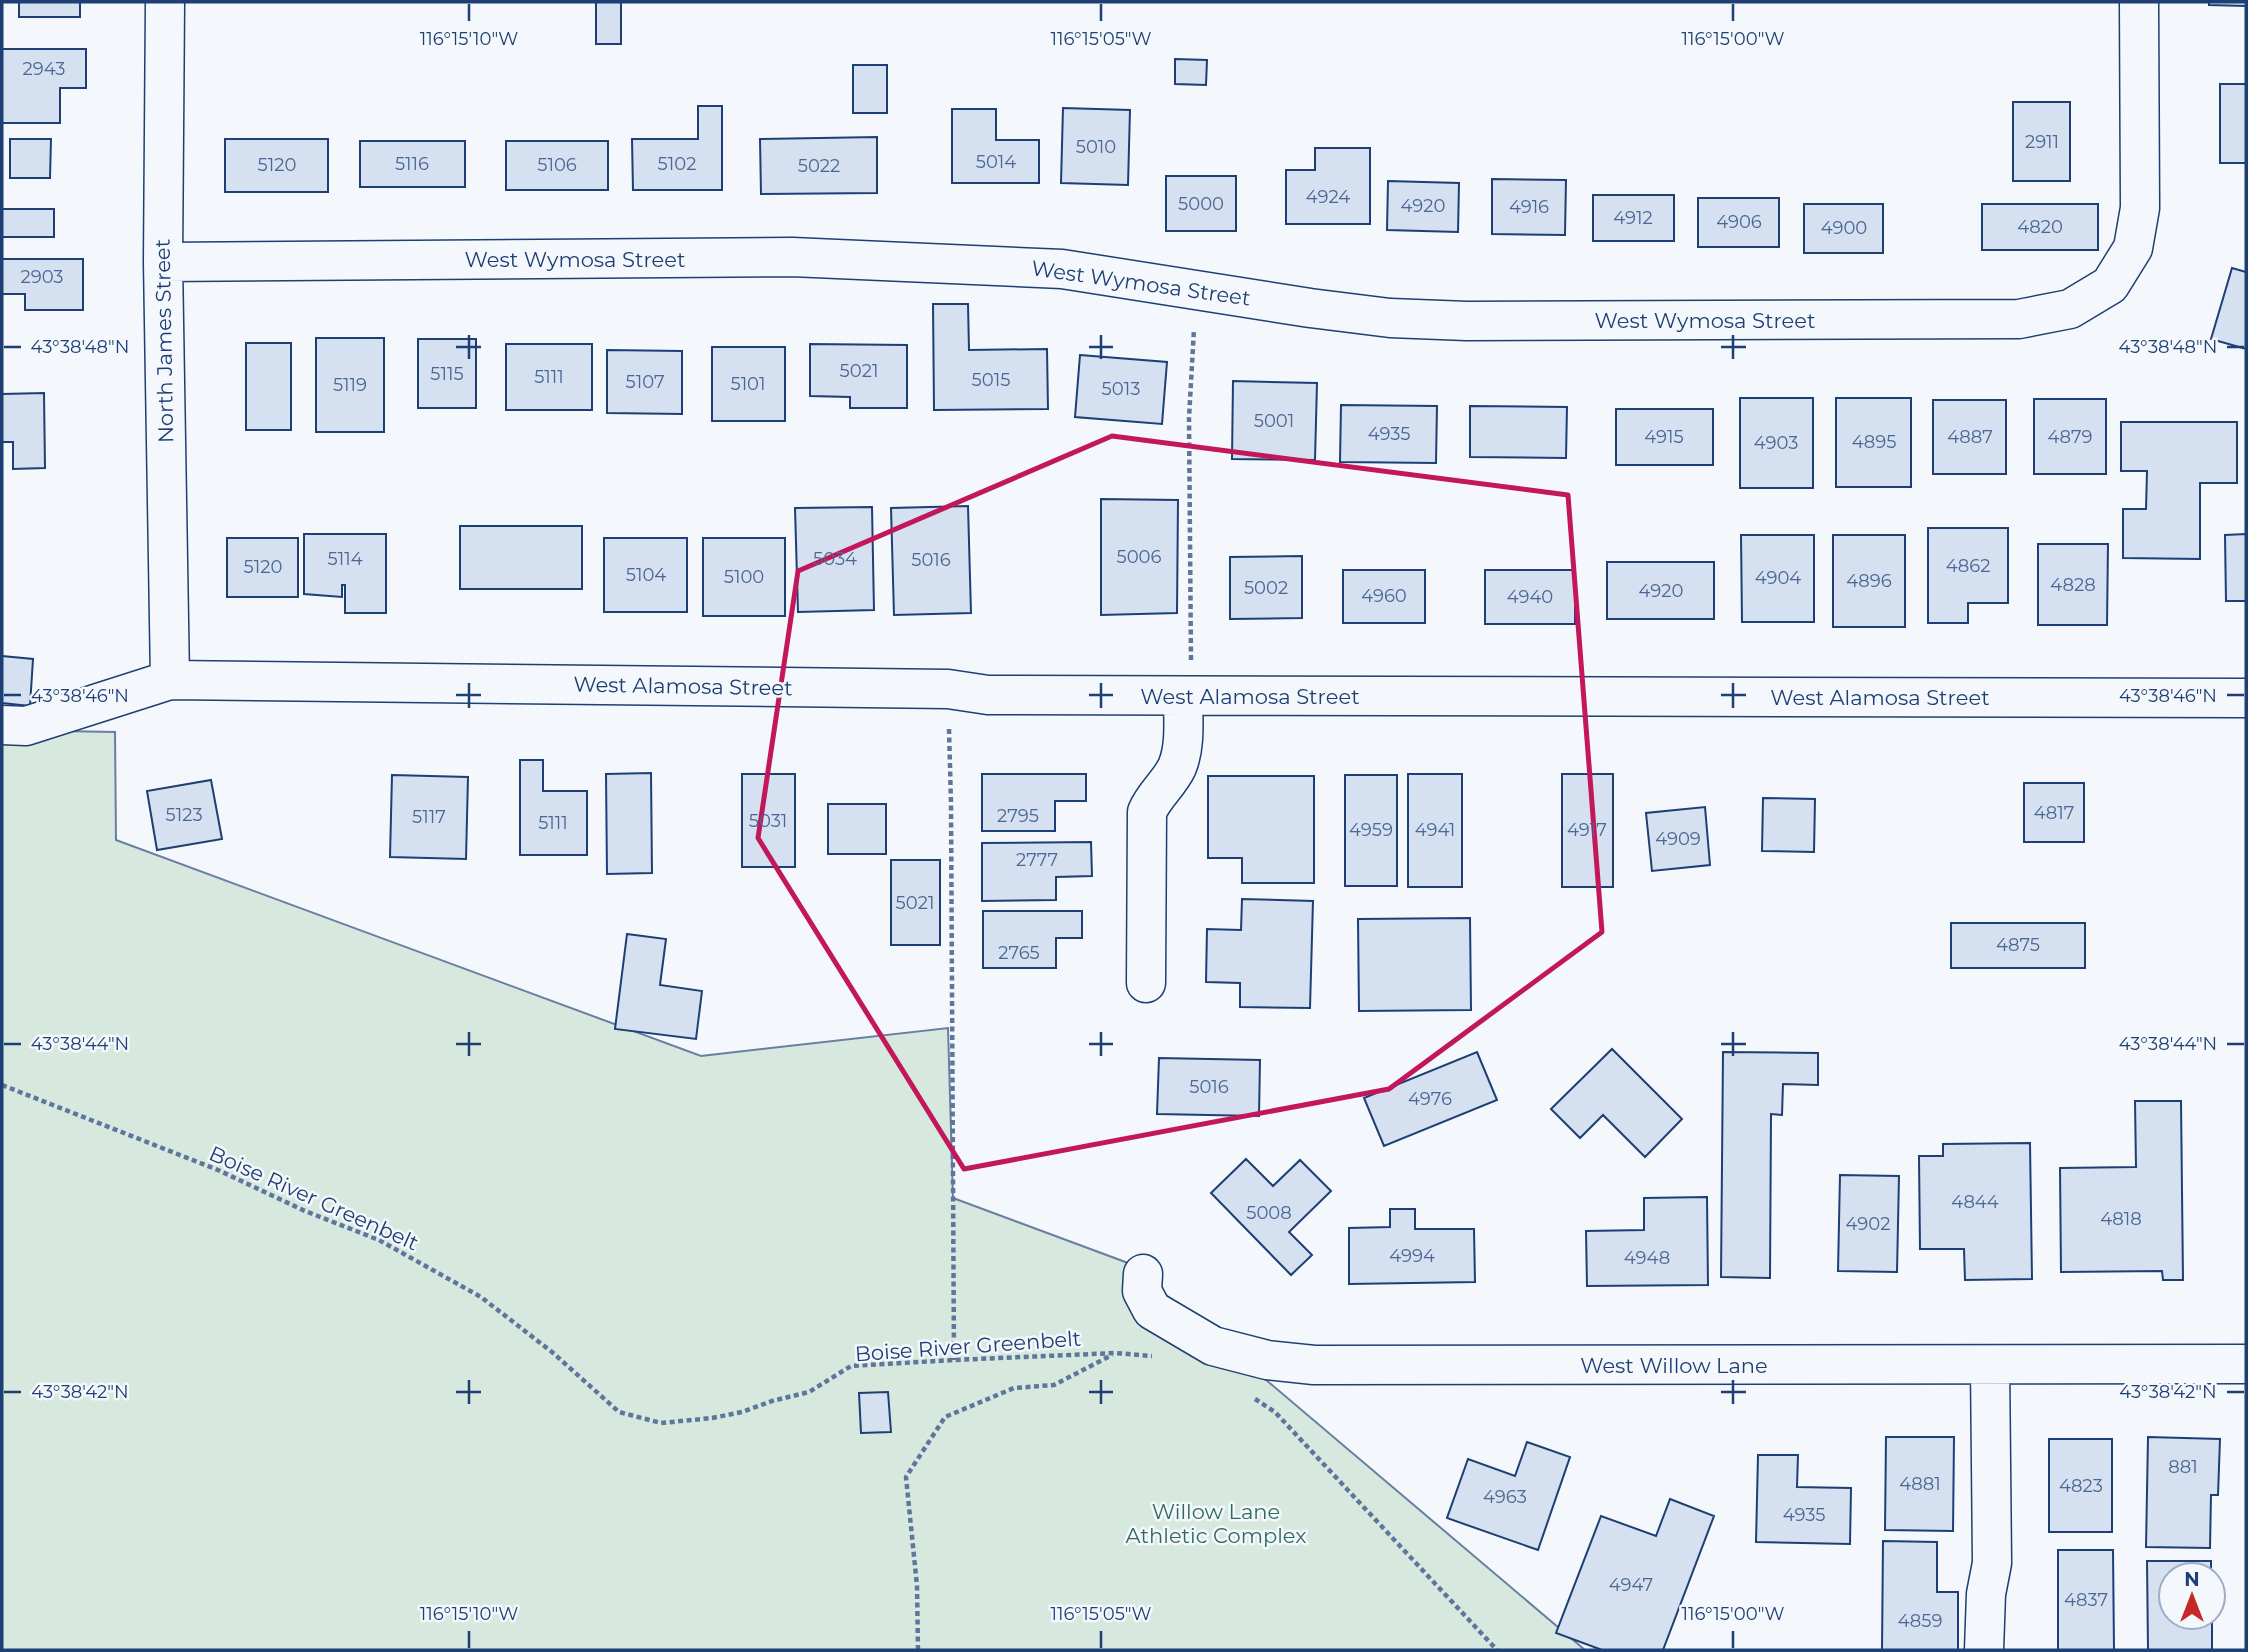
<svg xmlns="http://www.w3.org/2000/svg" width="2248" height="1652" viewBox="0 0 2248 1652" font-family="Montserrat,sans-serif">
  <style>
    .green { fill: #d7e8df; stroke: #687fa3; stroke-width: 2 }
    .building { fill: #d5e0f0; stroke: #1d3f73; stroke-width: 2 }
    .lines { fill: none; stroke-linecap: round; stroke-linejoin: round }
    .minor-casing { stroke: #1d3f73; stroke-width: 41 }
    .path { stroke: #5e769c; stroke-width: 4.5; stroke-dasharray: 5 3.5; stroke-linecap: butt }
    .minor { stroke: #f4f7fb; stroke-width: 38 }
    .marked { fill: none; stroke: #c2185b; stroke-width: 5; stroke-linejoin: round }
    .ticks { fill: none; stroke: #1d3f73; stroke-width: 2.5 }
    .labels { text-anchor: middle; dominant-baseline: central; stroke-width: 5; stroke-linejoin: round; paint-order: stroke }
    .number-label { font-size: 18px; fill: #4b6792 }
    .street-label { font-size: 21px; fill: #1d3f73; stroke: #f4f7fb }
    .park-label { font-size: 21px; fill: #2c6c60; stroke: #f4f7fb }
    .ticks-label { font-size: 18px; text-anchor: middle; fill: #1d3f73; stroke: #f4f7fb; stroke-width: 5; stroke-linejoin: round; paint-order: stroke }
  </style>
  <rect width="100%" height="100%" fill="#f4f7fb"/>
  <path class="green" d="M2 730 115 732 116 840 701 1056 948 1028 953 1198 1128 1263 1585 1650H2Z"/>
  <path class="building" d="M19 2H80V17H19Z
    M596 2H621V44H596Z
    M2209 2H2246V6L2209 5Z
    M2 49H86V88H60V123H2Z
    M1175 59 1207 60 1206 85 1175 84Z
    M853 65H887V113H853Z
    M2220 84H2246V163H2220Z
    M2013 102H2070V181H2013Z
    M698 106H722V190H633L632 139H698Z
    M1063 108 1130 110 1128 185 1061 183Z
    M952 109H996V140H1039V183H952Z
    M877 137V193L761 194 760 139Z
    M10 139H51L50 178H10Z
    M225 139H328V192H225Z
    M360 141H465V187H360Z
    M506 141H608V190H506Z
    M1315 148H1370V224H1286V170H1315Z
    M1166 176H1236V231H1166Z
    M1492 179 1566 180 1565 235 1492 234Z
    M1388 181 1459 183 1458 232 1387 230Z
    M1593 195H1674V241H1593Z
    M1698 198H1779V247H1698Z
    M1804 204H1883V253H1804Z
    M1982 204H2098V250H1982Z
    M2 209H54V237H2Z
    M2 259H83V310H25V294H2Z
    M2232 268 2246 272V349L2211 339Z
    M933 304H968L969 350 1047 349 1048 409 934 410Z
    M316 338H384V432H316Z
    M418 339H476V408H418Z
    M246 343H291V430H246Z
    M506 344H592V410H506Z
    M810 344 907 345V408H850V397L810 396Z
    M712 347H785V421H712Z
    M607 350 682 351V414L607 413Z
    M1080 355 1167 362 1162 424 1075 417Z
    M1233 381 1317 383 1315 460 1232 459Z
    M44 393 45 468 13 469V442H2V394Z
    M1740 398H1813V488H1740Z
    M1836 398H1911V487H1836Z
    M2034 399H2106V474H2034Z
    M1933 400H2006V474H1933Z
    M1341 405 1437 406 1436 463 1340 462Z
    M1470 406 1567 407 1566 458 1470 457Z
    M1616 409H1713V465H1616Z
    M2121 422H2237V483H2200V559L2123 558V509H2146L2147 471H2121Z
    M1101 499 1178 500 1177 613 1101 615Z
    M968 506 971 613 894 615 891 508Z
    M872 507 874 610 798 612 795 508Z
    M460 526H582V589H460Z
    M1928 528H2008V603H1968V623H1928Z
    M304 534H386V613H345V585H342V597L304 594Z
    M2246 534V601H2226L2225 535Z
    M1741 535H1814V622H1742Z
    M1833 535H1905V627H1833Z
    M227 538H298V597H227Z
    M604 538H687V612H604Z
    M703 538H785V616H703Z
    M2038 544H2108L2107 625H2038Z
    M1302 556V618L1230 619V557Z
    M1607 562H1714V619H1607Z
    M1343 570H1425V623H1343Z
    M1485 570H1575V624H1485Z
    M2 656 33 659 30 706 2 703Z
    M520 760H543V791H587V855H520Z
    M651 773 652 873 607 874 606 774Z
    M742 774H795V867H742Z
    M982 774H1086V801H1055V831H982Z
    M1408 774H1462V887H1408Z
    M1562 774H1613V887H1562Z
    M392 775 468 777 466 859 390 857Z
    M1345 775H1397V886H1345Z
    M1208 776H1314V883H1242V858H1208Z
    M211 780 222 839 157 850 147 791Z
    M2024 783H2084V842H2024Z
    M1763 798 1815 799 1814 852 1762 851Z
    M828 804H886V854H828Z
    M1705 807 1710 865 1652 871 1646 813Z
    M1091 842 1092 876 1056 877V900L982 901V843Z
    M891 860H940V945H891Z
    M1242 899 1313 901 1310 1008 1240 1007V983L1206 982 1207 929 1241 930Z
    M983 911H1082V938H1056V968H983Z
    M1470 918 1471 1010 1359 1011 1358 919Z
    M1951 923H2085V968H1951Z
    M627 934 666 939 660 985 702 991 696 1039 615 1029Z
    M1612 1049 1682 1119 1645 1157 1603 1115 1580 1138 1551 1109Z
    M1477 1052 1497 1100 1384 1146 1364 1098Z
    M1723 1052 1818 1053V1085L1783 1084 1782 1115 1771 1114 1770 1278 1721 1277Z
    M1159 1058 1260 1060 1259 1116 1157 1114Z
    M2135 1101H2181L2183 1280H2163L2162 1271 2061 1272 2060 1168 2136 1167Z
    M2030 1143 2032 1279 1965 1280 1964 1249H1920L1919 1156H1943V1144Z
    M1246 1159 1273 1186 1300 1160 1331 1191 1289 1232 1312 1255 1291 1275 1211 1193Z
    M1840 1175 1899 1176 1897 1272 1838 1271Z
    M1707 1197 1708 1285 1587 1286 1586 1231 1644 1230V1198Z
    M1390 1209H1415V1229H1474L1475 1282 1349 1284V1228L1390 1227Z
    M888 1392 891 1432 861 1433 859 1393Z
    M1886 1437H1954L1953 1531 1885 1530Z
    M2148 1437 2220 1439 2218 1495H2211L2210 1548 2146 1547Z
    M2049 1439H2112V1532H2049Z
    M1527 1442 1570 1457 1538 1550 1447 1518 1468 1459 1515 1476Z
    M1758 1455H1798L1797 1487 1851 1488 1850 1544 1756 1542Z
    M1670 1499 1714 1516 1663 1650H1602L1556 1633 1601 1516 1656 1536Z
    M1883 1541 1937 1542V1592H1958V1650H1882Z
    M2058 1550H2113L2114 1650H2058Z
    M2147 1561H2211V1575H2171V1617H2212V1650H2148Z"/>
  <g class="lines">
    <g class="minor-casing">
      <path id="minor" d="M165 2 163 262 170 680
        M163 262 792 257 1062 269 1310 308 1390 318 1467 321 2019 319 2070 309 2110 285 2133 248 2140 208 2139 2
        M2 725 26 726 170 680 948 689 988 695 2246 698
        M1146 983 1147 812C1154 795 1169 784 1177 767 1186 746 1183 718 1183 696
        M1143 1274 1142 1291 1152 1310 1213 1346 1267 1360 1314 1365 2246 1364
        M1984 1650 1986 1594 1992 1563 1990 1365"/>
    </g>
    <path class="path" d="M1191 660 1189 418 1194 329
      M949 729 951 803 954 1360
      M2 1085 218 1170 305 1211 379 1240 481 1297 552 1352 619 1412 661 1423 712 1418 742 1412 772 1401 809 1392 851 1366 954 1360 1115 1353 1152 1356
      M1255 1399 1275 1412 1497 1650
      M918 1650 917 1586 906 1477 945 1417 1014 1388 1054 1385 1112 1355"/>
    <use href="#minor" class="minor"/>
  </g>
  <path class="marked" d="M1112 436 1568 495 1602 932 1389 1089 964 1169 758 838 798 571Z"/>
  <path class="ticks" d="M469 4V21M1101 4V21M1733 4V21M469 335V359M1101 335V359M1733 335V359M4 347H21M456 347H481M1089 347H1113M1721 347H1746M2227 347H2244M469 683V708M1101 683V708M1733 683V708M4 695H21M456 695H481M1089 695H1113M1721 695H1746M2227 695H2244M469 1032V1056M1101 1032V1056M1733 1032V1056M4 1044H21M456 1044H481M1089 1044H1113M1721 1044H1746M2227 1044H2244M469 1380V1404M1101 1380V1404M1733 1380V1404M4 1392H21M456 1392H481M1089 1392H1113M1721 1392H1746M2227 1392H2244M469 1631V1648M1101 1631V1648M1733 1631V1648"/>
  <g class="labels">
    <g class="number-label">
      <text x="44" y="69">2943</text>
      <text x="2042" y="142">2911</text>
      <text x="1096" y="147">5010</text>
      <text x="996" y="162">5014</text>
      <text x="412" y="164">5116</text>
      <text x="677" y="164">5102</text>
      <text x="277" y="165">5120</text>
      <text x="557" y="165">5106</text>
      <text x="819" y="166">5022</text>
      <text x="1328" y="197">4924</text>
      <text x="1201" y="204">5000</text>
      <text x="1423" y="206">4920</text>
      <text x="1529" y="207">4916</text>
      <text x="1633" y="218">4912</text>
      <text x="1739" y="222">4906</text>
      <text x="2040" y="227">4820</text>
      <text x="1844" y="228">4900</text>
      <text x="42" y="277">2903</text>
      <text x="859" y="371">5021</text>
      <text x="447" y="374">5115</text>
      <text x="549" y="377">5111</text>
      <text x="991" y="380">5015</text>
      <text x="645" y="382">5107</text>
      <text x="748" y="384">5101</text>
      <text x="350" y="385">5119</text>
      <text x="1121" y="389">5013</text>
      <text x="1274" y="421">5001</text>
      <text x="1389" y="434">4935</text>
      <text x="1664" y="437">4915</text>
      <text x="1970" y="437">4887</text>
      <text x="2070" y="437">4879</text>
      <text x="1874" y="442">4895</text>
      <text x="1776" y="443">4903</text>
      <text x="1139" y="557">5006</text>
      <text x="345" y="559">5114</text>
      <text x="835" y="559">5034</text>
      <text x="931" y="560">5016</text>
      <text x="1968" y="566">4862</text>
      <text x="263" y="567">5120</text>
      <text x="646" y="575">5104</text>
      <text x="744" y="577">5100</text>
      <text x="1778" y="578">4904</text>
      <text x="1869" y="581">4896</text>
      <text x="2073" y="585">4828</text>
      <text x="1266" y="588">5002</text>
      <text x="1661" y="591">4920</text>
      <text x="1384" y="596">4960</text>
      <text x="1530" y="597">4940</text>
      <text x="2054" y="813">4817</text>
      <text x="184" y="815">5123</text>
      <text x="1018" y="816">2795</text>
      <text x="429" y="817">5117</text>
      <text x="768" y="821">5031</text>
      <text x="553" y="823">5111</text>
      <text x="1371" y="830">4959</text>
      <text x="1435" y="830">4941</text>
      <text x="1587" y="830">4917</text>
      <text x="1678" y="839">4909</text>
      <text x="1037" y="860">2777</text>
      <text x="915" y="903">5021</text>
      <text x="2018" y="945">4875</text>
      <text x="1019" y="953">2765</text>
      <text x="1209" y="1087">5016</text>
      <text x="1430" y="1099">4976</text>
      <text x="1975" y="1202">4844</text>
      <text x="1269" y="1213">5008</text>
      <text x="2121" y="1219">4818</text>
      <text x="1868" y="1224">4902</text>
      <text x="1412" y="1256">4994</text>
      <text x="1647" y="1258">4948</text>
      <text x="2183" y="1467">881</text>
      <text x="1920" y="1484">4881</text>
      <text x="2081" y="1486">4823</text>
      <text x="1505" y="1497">4963</text>
      <text x="1804" y="1515">4935</text>
      <text x="1631" y="1585">4947</text>
      <text x="2086" y="1600">4837</text>
      <text x="1920" y="1621">4859</text>
    </g>
    <g class="street-label">
      <text x="575" y="259">West Wymosa Street</text>
      <text transform="translate(1141 283) rotate(8)">West Wymosa Street</text>
      <text x="1705" y="320">West Wymosa Street</text>
      <text transform="translate(164 341) rotate(-91)">North James Street</text>
      <text transform="translate(683 686) rotate(1)">West Alamosa Street</text>
      <text x="1250" y="696">West Alamosa Street</text>
      <text x="1880" y="697">West Alamosa Street</text>
      <text transform="translate(314 1198) rotate(24)">Boise River Greenbelt</text>
      <text transform="translate(968 1346) rotate(-4)">Boise River Greenbelt</text>
      <text x="1674" y="1365">West Willow Lane</text>
    </g>
    <g class="park-label">
      <text x="1216" y="1511">Willow Lane<tspan x="1216" dy="24">Athletic Complex</tspan></text>
    </g>
  </g>
  <g class="ticks-label">
    <text x="469" y="45">116°15'10"W</text>
    <text x="1101" y="45">116°15'05"W</text>
    <text x="1733" y="45">116°15'00"W</text>
    <text x="80" y="353">43°38'48"N</text>
    <text x="2168" y="353">43°38'48"N</text>
    <text x="80" y="702">43°38'46"N</text>
    <text x="2168" y="702">43°38'46"N</text>
    <text x="80" y="1050">43°38'44"N</text>
    <text x="2168" y="1050">43°38'44"N</text>
    <text x="80" y="1398">43°38'42"N</text>
    <text x="2168" y="1398">43°38'42"N</text>
    <text x="469" y="1620">116°15'10"W</text>
    <text x="1101" y="1620">116°15'05"W</text>
    <text x="1733" y="1620">116°15'00"W</text>
  </g>
  <rect width="2248" height="1652" fill="none" stroke="#1d3f73" stroke-width="7"/>
  <g transform="translate(2192 1596)"><circle r="33" fill="#f4f7fb" stroke="#9eadc5" stroke-width="2"/>
  <path d="M0-5L12 26L0 18L-12 26Z" fill="#c62828"/>
  <text y="-10" font-size="19" font-weight="bold" text-anchor="middle" fill="#1d3f73">N</text>
  </g>
</svg>
